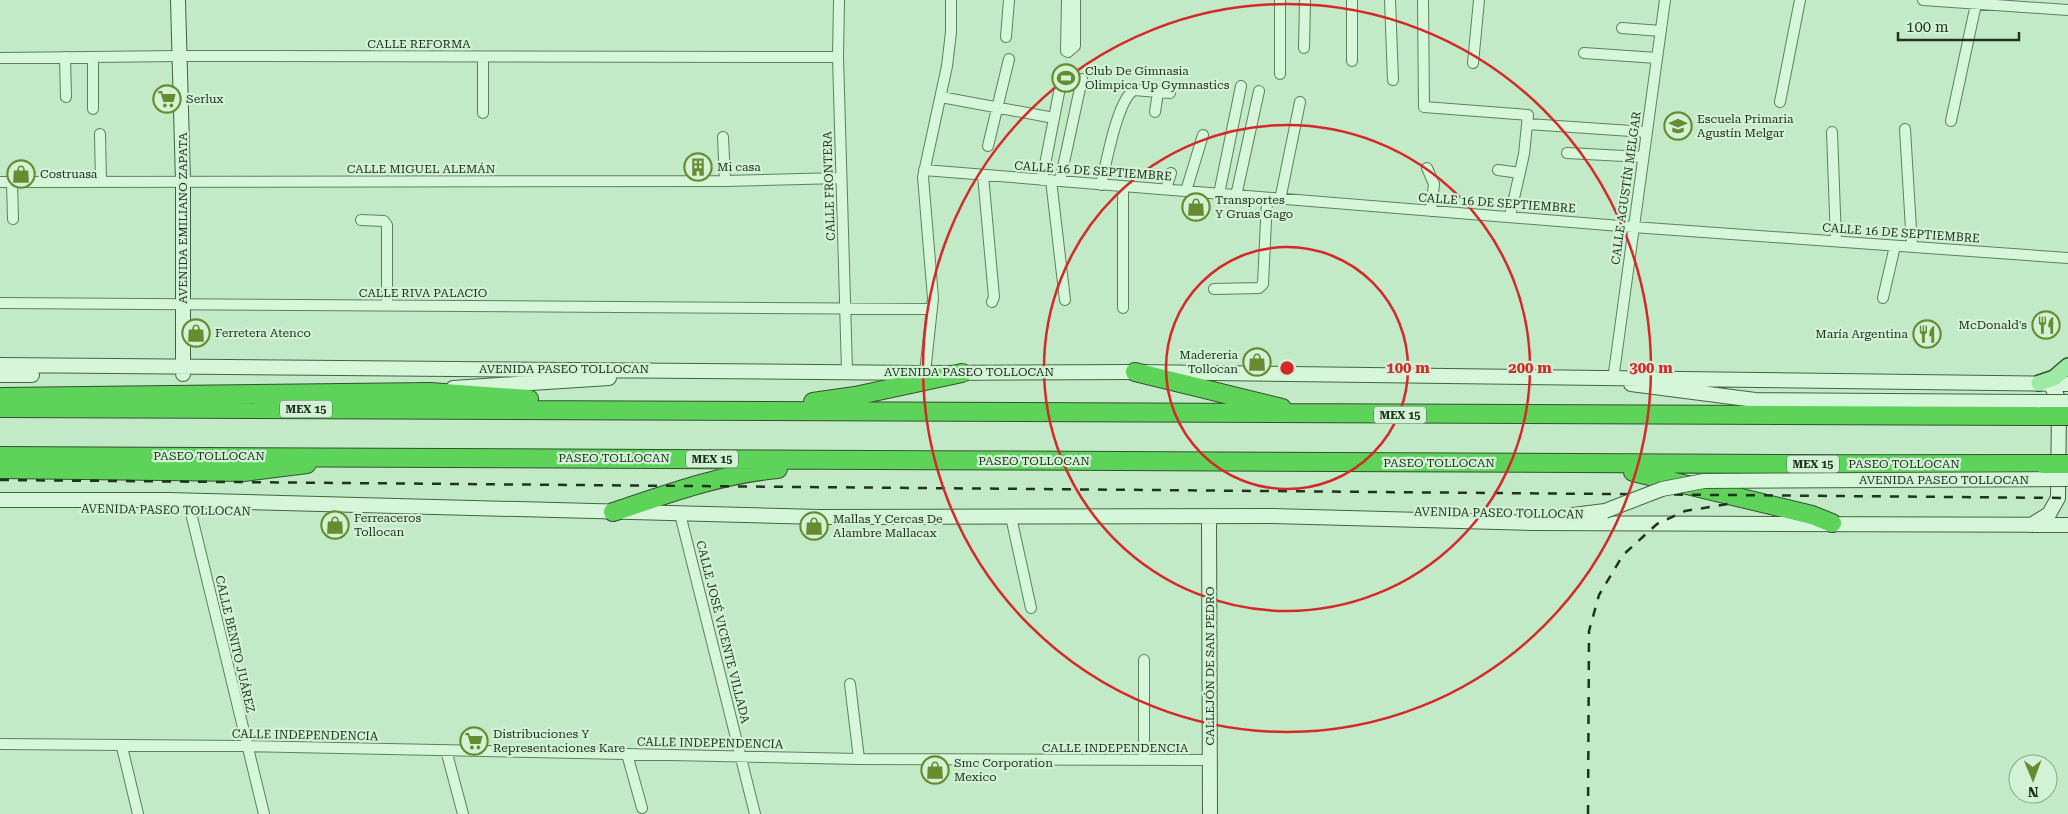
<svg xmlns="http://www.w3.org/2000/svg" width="2068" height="814" viewBox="0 0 2068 814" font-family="'Roboto Serif',serif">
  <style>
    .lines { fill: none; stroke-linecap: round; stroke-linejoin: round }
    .street-casing { stroke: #5d825b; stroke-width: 12 }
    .secondary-casing { stroke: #42643e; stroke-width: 16 }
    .primary-casing { stroke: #33502f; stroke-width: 18 }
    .highway-casing { stroke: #33502f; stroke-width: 20 }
    .street { stroke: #d5f6d9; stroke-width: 10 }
    .secondary { stroke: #d5f6d9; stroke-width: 14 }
    .primary { stroke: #9deaa5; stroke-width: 15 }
    .highway { stroke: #5dd35a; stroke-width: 18 }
    .rail { stroke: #20331e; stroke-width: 2.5; stroke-dasharray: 9 9; stroke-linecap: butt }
    .secondary-bridge-casing { stroke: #42643e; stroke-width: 16; stroke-linecap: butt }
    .highway-bridge-casing { stroke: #33502f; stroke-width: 20; stroke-linecap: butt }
    .secondary-bridge { stroke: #d5f6d9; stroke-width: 14 }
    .highway-bridge { stroke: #5dd35a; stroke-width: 18 }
    .ring { fill: none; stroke: #d62828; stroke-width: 2.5 }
    .labels { text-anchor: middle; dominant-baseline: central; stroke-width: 4.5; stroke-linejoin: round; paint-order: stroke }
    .shield { fill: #d2f2d6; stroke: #556c55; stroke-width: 1 }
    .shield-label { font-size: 11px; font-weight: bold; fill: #20331e }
    .street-label { font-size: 12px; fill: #20331e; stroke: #d2f2d6 }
    .poi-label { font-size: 12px; fill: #20331e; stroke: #d2f2d6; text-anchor: start }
    .centre { fill: #d62828; stroke: #d2f2d6; stroke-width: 2.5 }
    .ring-label { font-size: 15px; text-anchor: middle; font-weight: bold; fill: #d62828; stroke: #d2f2d6; stroke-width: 4.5; stroke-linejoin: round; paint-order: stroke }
  </style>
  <rect width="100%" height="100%" fill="#c3eac7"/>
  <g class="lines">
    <g class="street-casing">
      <path id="street" d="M839 0 838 57 847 371
        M1067 0 1066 51 1068 52 1075 46V0
        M1280 0V74
        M1390 0 1393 80
        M1423 0 1424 107 1528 115 1524 154 1510 216
        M1923 0 2068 10
        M1622 28 1661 31
        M1006 37 1009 0
        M1304 48 1305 0
        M1584 53 1657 58
        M65 57 66 97
        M93 57V109
        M483 57V113
        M0 58 180 56 838 57
        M1352 61V0
        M1473 63 1479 0
        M941 97 1054 118
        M1780 102 1800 0
        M1155 112 1158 92
        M1951 121 1976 4
        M1528 124 1646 132
        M1905 129 1912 246
        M1832 132 1836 241
        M100 134 101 182
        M723 137 725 181
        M988 146 1009 59
        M1567 153 1643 157
        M1427 168 1434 184 1431 211
        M924 170 1633 227 2068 258
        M1498 170 1520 173
        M983 175 994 297 992 302
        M1042 180 1063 72
        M1051 180 1065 300
        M1060 181 1082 79
        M0 182 725 181 841 178
        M12 182 13 219
        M1101 185C1106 165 1117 100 1134 90L1170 93
        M1166 189 1171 173
        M1186 191 1203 135
        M1219 194 1241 86
        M1236 196 1259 91
        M1280 200 1300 102
        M361 220 384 221 387 225V305
        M1214 289 1259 288 1263 284 1267 199
        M1883 298 1895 246
        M0 303 932 309
        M1123 308V187
        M925 373 933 298 923 177 947 66 951 32V0
        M1613 380 1665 0
        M190 509 264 814
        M680 514 755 814
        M1011 517 1031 608
        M850 684 859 759
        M0 744 247 746 859 759 1210 760
        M122 747 138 814
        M446 750 463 814
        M627 754 642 808
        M1144 760V660"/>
    </g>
    <g class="secondary-casing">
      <path id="secondary" d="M178 0 183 182V374
        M0 365 925 373 1135 372 2068 384
        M0 375H32
        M1631 384 1755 400 2042 402
        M453 388 609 378
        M0 500H168L820 517 1272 516 1531 523 2068 525
        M1573 515 1605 511
        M1209 517 1210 814
        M2031 525 2049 514 2058 498 2059 408 2057 396 2050 384"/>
    </g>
    <g class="primary-casing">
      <path id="primary" d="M2039 383 2054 378 2068 366"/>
    </g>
    <g class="highway-casing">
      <path id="highway" d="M1135 372 1282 408
        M0 397 430 392 529 399
        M813 402 855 396 962 373
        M0 408 2041 416
        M0 456C681 456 1362 466 2043 464
        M0 469 244 472 307 464
        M1633 472 1812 515 1832 523
        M613 512C667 494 721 474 778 469"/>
    </g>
    <use href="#street" class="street"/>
    <use href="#secondary" class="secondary"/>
    <use href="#primary" class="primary"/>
    <use href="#highway" class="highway"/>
    <path class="rail" d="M0 480 2068 498
      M1588 814 1589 631 1599 595 1623 555 1657 524 1685 511 1734 503"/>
    <g class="secondary-bridge-casing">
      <path id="secondary-bridge" d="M2042 402H2068
        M1605 511 1662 489 1704 481 2068 479"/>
    </g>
    <g class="highway-bridge-casing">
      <path id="highway-bridge" d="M2041 416H2068
        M2043 464H2068"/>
    </g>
    <use href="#secondary-bridge" class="secondary-bridge"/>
    <use href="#highway-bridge" class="highway-bridge"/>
  </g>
  <g class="ring">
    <circle cx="1287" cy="368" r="121"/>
    <circle cx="1287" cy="368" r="243"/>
    <circle cx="1287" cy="368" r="364"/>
  </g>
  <defs>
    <g id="stadium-ring" transform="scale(1.4375)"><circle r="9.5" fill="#d2f2d6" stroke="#678c30" stroke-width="1.5"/><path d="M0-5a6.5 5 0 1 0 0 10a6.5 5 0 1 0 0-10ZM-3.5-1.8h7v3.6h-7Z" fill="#678c30"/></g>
    <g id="supermarket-ring" transform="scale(1.4375)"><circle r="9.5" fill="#d2f2d6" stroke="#678c30" stroke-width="1.5"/><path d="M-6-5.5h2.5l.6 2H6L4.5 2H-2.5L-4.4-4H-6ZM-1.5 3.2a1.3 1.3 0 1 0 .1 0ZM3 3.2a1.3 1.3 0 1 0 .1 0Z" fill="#678c30"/></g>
    <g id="school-ring" transform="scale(1.4375)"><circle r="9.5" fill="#d2f2d6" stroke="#678c30" stroke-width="1.5"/><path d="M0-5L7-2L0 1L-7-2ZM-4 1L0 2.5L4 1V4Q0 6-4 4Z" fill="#678c30"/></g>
    <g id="building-ring" transform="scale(1.4375)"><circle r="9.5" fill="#d2f2d6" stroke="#678c30" stroke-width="1.5"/><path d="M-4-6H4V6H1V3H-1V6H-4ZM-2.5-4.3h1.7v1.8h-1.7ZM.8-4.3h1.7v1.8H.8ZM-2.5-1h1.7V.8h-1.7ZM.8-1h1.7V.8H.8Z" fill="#678c30"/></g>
    <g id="shop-ring" transform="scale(1.4375)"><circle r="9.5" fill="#d2f2d6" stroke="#678c30" stroke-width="1.5"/><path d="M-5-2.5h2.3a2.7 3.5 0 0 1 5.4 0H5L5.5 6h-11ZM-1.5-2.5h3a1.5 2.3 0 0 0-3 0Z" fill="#678c30"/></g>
    <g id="restaurant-ring" transform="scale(1.4375)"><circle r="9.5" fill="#d2f2d6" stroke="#678c30" stroke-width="1.5"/><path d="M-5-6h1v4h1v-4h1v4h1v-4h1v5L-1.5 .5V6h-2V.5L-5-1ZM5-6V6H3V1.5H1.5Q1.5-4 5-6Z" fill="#678c30"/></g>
  </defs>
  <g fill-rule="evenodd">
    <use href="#stadium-ring" x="1066" y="78"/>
    <use href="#supermarket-ring" x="167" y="99"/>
    <use href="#school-ring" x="1678" y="126"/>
    <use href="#building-ring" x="698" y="167"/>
    <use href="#shop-ring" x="21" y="174"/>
    <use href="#shop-ring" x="1196" y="207"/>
    <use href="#restaurant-ring" x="2046" y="325"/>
    <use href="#shop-ring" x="196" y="333"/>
    <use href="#restaurant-ring" x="1927" y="334"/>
    <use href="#shop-ring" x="1257" y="362"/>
    <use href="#shop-ring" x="335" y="525"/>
    <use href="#shop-ring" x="814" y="526"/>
    <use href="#supermarket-ring" x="474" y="741"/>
    <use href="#shop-ring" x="935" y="770"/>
  </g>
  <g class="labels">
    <g class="shield">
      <rect x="280" y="400.5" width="52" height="17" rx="4"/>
      <rect x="1374" y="406.5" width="52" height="17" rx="4"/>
      <rect x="686" y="450.5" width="52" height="17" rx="4"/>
      <rect x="1787" y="455.5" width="52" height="17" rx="4"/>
    </g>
    <g class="shield-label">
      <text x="306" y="409">MEX 15</text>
      <text x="1400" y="415">MEX 15</text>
      <text x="712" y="459">MEX 15</text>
      <text x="1813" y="464">MEX 15</text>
    </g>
    <g class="street-label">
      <text x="419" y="44">CALLE REFORMA</text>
      <text x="421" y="169">CALLE MIGUEL ALEMÁN</text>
      <text transform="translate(1093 171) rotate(4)">CALLE 16 DE SEPTIEMBRE</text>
      <text transform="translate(829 186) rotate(-92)">CALLE FRONTERA</text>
      <text transform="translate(1626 188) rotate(-82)">CALLE AGUSTÍN MELGAR</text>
      <text transform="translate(1497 203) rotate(4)">CALLE 16 DE SEPTIEMBRE</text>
      <text transform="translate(183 218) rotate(-90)">AVENIDA EMILIANO ZAPATA</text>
      <text transform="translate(1901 233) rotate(4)">CALLE 16 DE SEPTIEMBRE</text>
      <text x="423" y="293">CALLE RIVA PALACIO</text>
      <text x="564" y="369">AVENIDA PASEO TOLLOCAN</text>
      <text x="969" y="372">AVENIDA PASEO TOLLOCAN</text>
      <text x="209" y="456">PASEO TOLLOCAN</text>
      <text x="614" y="458">PASEO TOLLOCAN</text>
      <text x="1034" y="461">PASEO TOLLOCAN</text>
      <text x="1439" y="463">PASEO TOLLOCAN</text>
      <text x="1904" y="464">PASEO TOLLOCAN</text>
      <text x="1944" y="480">AVENIDA PASEO TOLLOCAN</text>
      <text transform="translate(166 510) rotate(1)">AVENIDA PASEO TOLLOCAN</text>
      <text transform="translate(1499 513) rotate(1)">AVENIDA PASEO TOLLOCAN</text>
      <text transform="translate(723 632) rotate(76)">CALLE JOSÉ VICENTE VILLADA</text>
      <text transform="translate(235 644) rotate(77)">CALLE BENITO JUÁREZ</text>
      <text transform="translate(1210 666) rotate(-90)">CALLEJÓN DE SAN PEDRO</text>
      <text transform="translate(305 735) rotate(1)">CALLE INDEPENDENCIA</text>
      <text transform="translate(710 743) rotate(1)">CALLE INDEPENDENCIA</text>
      <text x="1115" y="748">CALLE INDEPENDENCIA</text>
    </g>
    <g class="poi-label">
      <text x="1085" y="71">Club De Gimnasia<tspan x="1085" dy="14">Olimpica Up Gymnastics</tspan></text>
      <text x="186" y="99">Serlux</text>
      <text x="1697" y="119">Escuela Primaria<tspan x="1697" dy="14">Agustín Melgar</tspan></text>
      <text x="717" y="167">Mi casa</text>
      <text x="40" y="174">Costruasa</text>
      <text x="1215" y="200">Transportes<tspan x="1215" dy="14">Y Gruas Gago</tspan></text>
      <text x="2027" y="325" text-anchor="end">McDonald's</text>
      <text x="215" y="333">Ferretera Atenco</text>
      <text x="1908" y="334" text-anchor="end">María Argentina</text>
      <text x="1238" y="355" text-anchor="end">Madereria<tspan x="1238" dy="14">Tollocan</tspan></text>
      <text x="354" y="518">Ferreaceros<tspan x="354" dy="14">Tollocan</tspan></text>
      <text x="833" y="519">Mallas Y Cercas De<tspan x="833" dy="14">Alambre Mallacax</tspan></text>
      <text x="493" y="734">Distribuciones Y<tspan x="493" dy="14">Representaciones Kare</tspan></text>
      <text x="954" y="763">Smc Corporation<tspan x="954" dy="14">Mexico</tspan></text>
    </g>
  </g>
  <circle cx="1287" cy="368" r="8" class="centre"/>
  <g class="ring-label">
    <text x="1408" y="373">100 m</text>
    <text x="1530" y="373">200 m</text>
    <text x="1651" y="373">300 m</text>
  </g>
  <g transform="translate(2033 779) rotate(179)"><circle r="24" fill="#d2f2d6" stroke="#8ba68c"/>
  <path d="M0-4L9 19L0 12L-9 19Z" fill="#678c30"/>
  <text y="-8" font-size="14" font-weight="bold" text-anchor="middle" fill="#20331e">N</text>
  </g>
  <path d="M1898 32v8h121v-8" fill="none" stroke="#20331e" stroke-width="2.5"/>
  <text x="1906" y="32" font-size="15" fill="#20331e" stroke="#d2f2d6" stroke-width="4" paint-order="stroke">100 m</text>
</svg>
